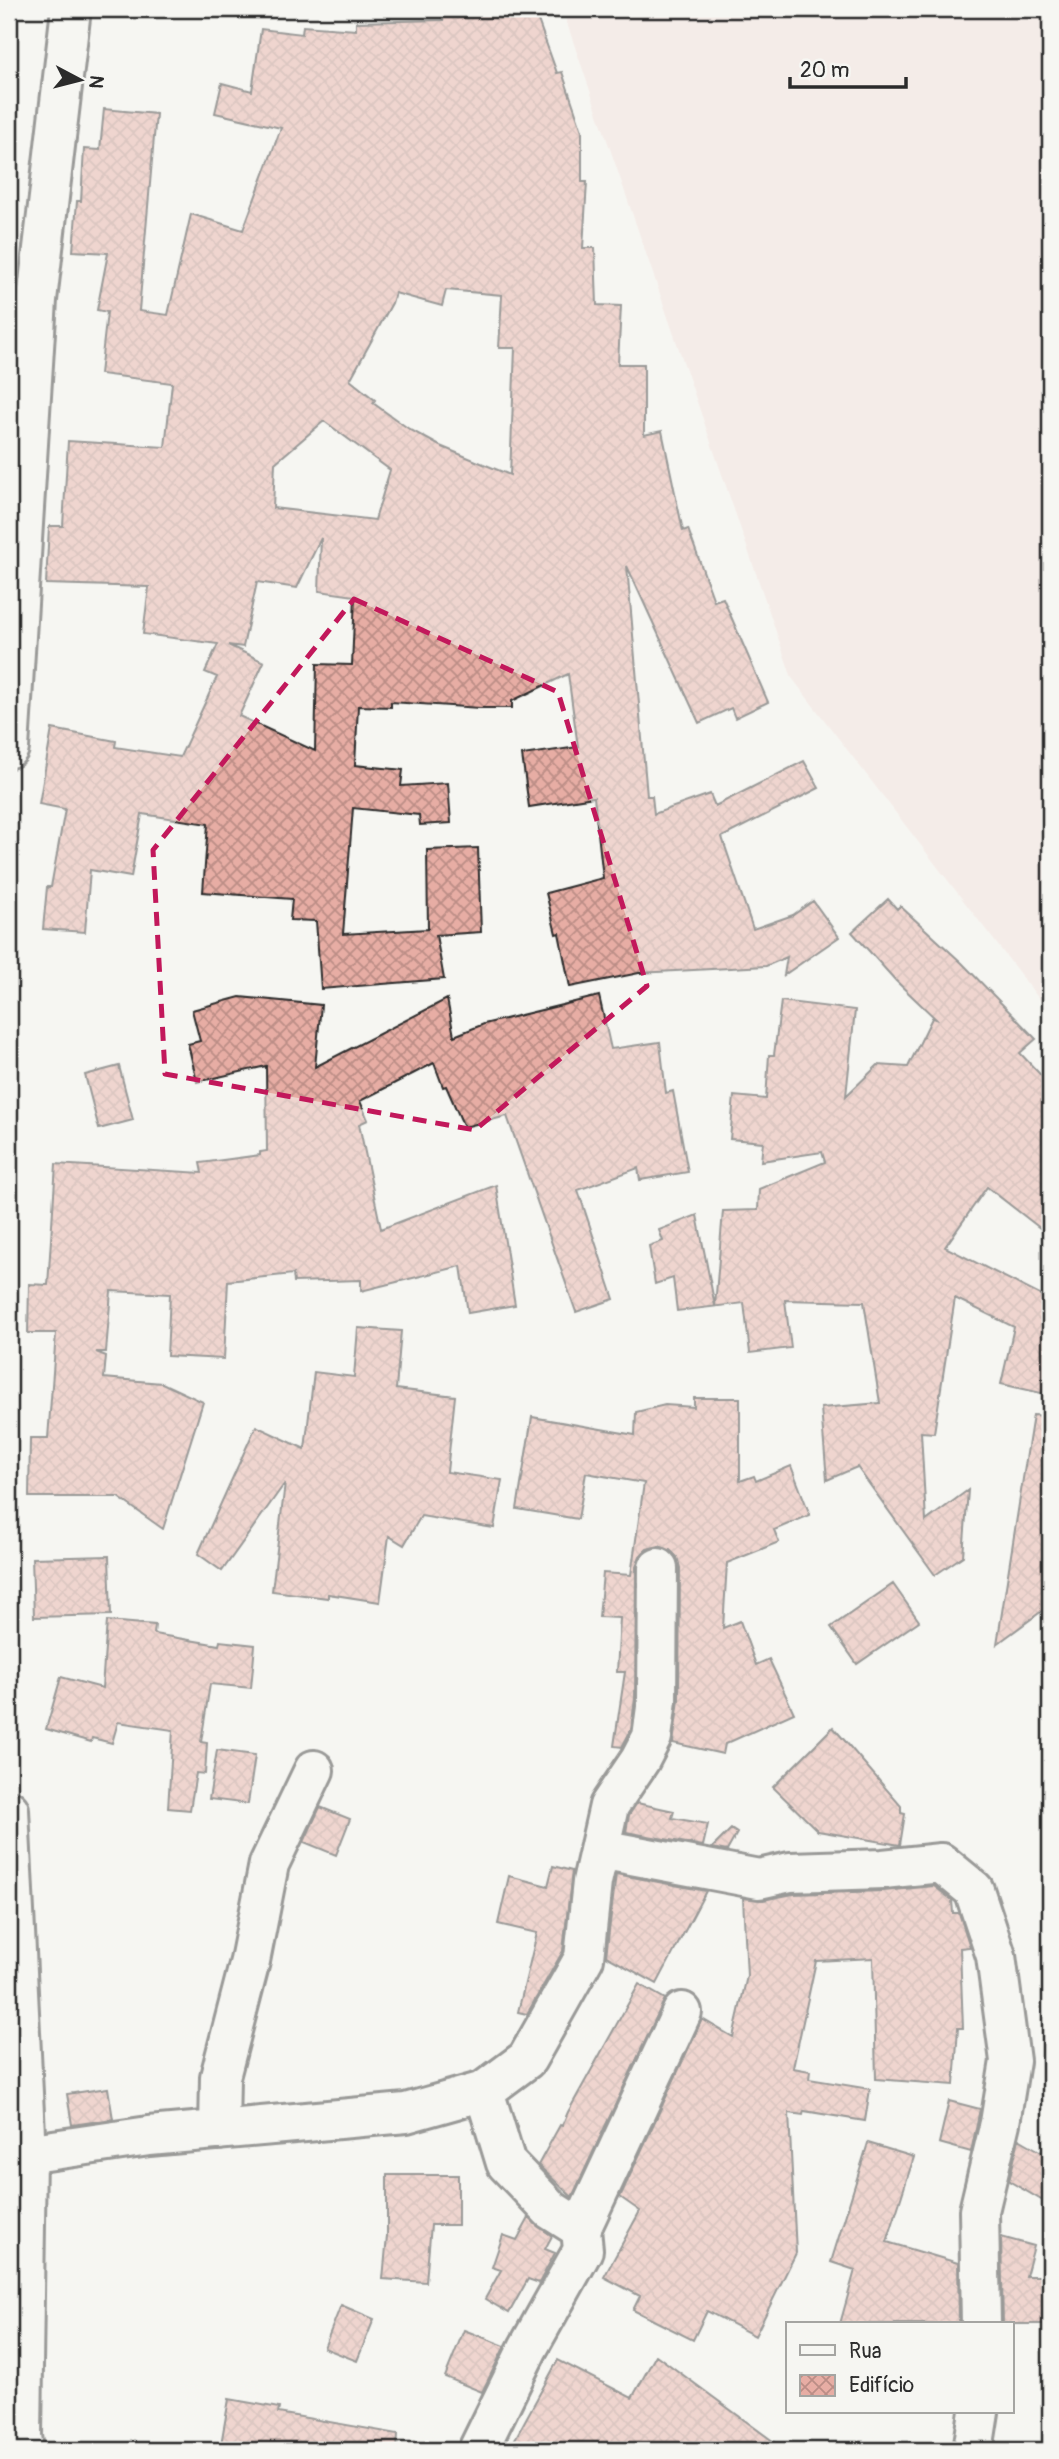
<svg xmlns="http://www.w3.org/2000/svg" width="1059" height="2459" viewBox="0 0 1059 2459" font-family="Pangolin,sans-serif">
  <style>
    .built { fill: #f2e0db }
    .building { fill: url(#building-cross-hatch); stroke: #2b2b2b; stroke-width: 2; fill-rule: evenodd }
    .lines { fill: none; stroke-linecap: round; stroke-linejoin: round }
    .minor-casing { stroke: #2b2b2b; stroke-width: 44 }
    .minor { stroke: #f6f6f2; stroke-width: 38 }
    .marked { fill: none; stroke: #c2185b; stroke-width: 5; stroke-dasharray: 14 9; stroke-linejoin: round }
  </style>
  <defs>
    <pattern id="building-cross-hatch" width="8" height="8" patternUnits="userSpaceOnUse" patternTransform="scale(1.75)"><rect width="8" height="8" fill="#e7ada4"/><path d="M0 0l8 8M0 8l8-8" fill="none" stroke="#bb8d86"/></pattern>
  </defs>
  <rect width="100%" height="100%" fill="#f6f6f2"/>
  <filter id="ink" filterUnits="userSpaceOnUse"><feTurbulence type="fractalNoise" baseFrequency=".0143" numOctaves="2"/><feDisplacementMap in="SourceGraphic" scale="14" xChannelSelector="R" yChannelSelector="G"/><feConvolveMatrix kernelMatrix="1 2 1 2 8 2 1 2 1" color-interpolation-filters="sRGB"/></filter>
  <g filter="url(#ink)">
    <path class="built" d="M562 9H1050V1013L792 678Z"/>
    <path class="building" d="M439 9H534L557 73 562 72 582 131V182H587L583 248H595L597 305 621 306 618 364H644V435L662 431 683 531 688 529 714 601 723 598 768 702 735 718 731 708 699 723 627 566 647 796H652L654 814 710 794 715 806 804 761 819 788 722 837 753 929 793 915 813 901 839 937 784 975 787 957 766 966 639 973 570 987 559 933 556 934 546 893 603 878 594 797 529 807 522 755 578 747 568 674 512 701V708H480L391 702V707L358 706 355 765 403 770 401 786 448 783 451 823 420 825 419 815 353 808 343 934 428 929 427 850 478 848 481 932 436 935 444 979 321 989 316 921 290 920 292 899 203 892 208 824 142 814 131 877 90 870 85 932 43 929 47 887H51L65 809 39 804 52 729 116 741 115 747 180 757 217 677 205 672 218 644 143 634 149 587 46 584 49 526H63L68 441 165 447 172 383 100 374 107 312 97 310 108 253 73 251 77 201H81L84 149 100 150 104 109 156 114 139 311 168 315 191 214 243 230 281 128 215 113 222 83 252 91 261 29 302 34 303 26 356 30V22L443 20ZM446 290 502 295 499 348H515L510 475 440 446 409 429 373 403 375 400 350 380 392 303 395 293 442 306ZM324 421 390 470 375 520 273 508 275 463ZM321 538 319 591 355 596 352 665 317 664 315 751 239 716 264 662 228 645 243 647 257 582 297 588Z
      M888 899 897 909 900 906 962 963 1036 1039 1020 1053 1050 1085V1236L987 1187 945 1247 1050 1300V1395L1001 1384 1014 1327 955 1298 934 1433 921 1432 926 1521 968 1490 963 1556 935 1575 857 1467 827 1480 821 1408 880 1403 864 1302 785 1300 791 1348 750 1353 744 1303 677 1311 673 1278 655 1284 649 1246 663 1241 659 1230 697 1215 715 1306 723 1211 758 1210 759 1189 825 1162 822 1152 761 1161 763 1142 730 1139 734 1096 766 1099 769 1055H774L781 1001 855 1010 846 1096 878 1065 908 1067 932 1018 936 1019 896 981 852 932Z
      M599 996 611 1049 660 1042 666 1093 673 1091 688 1172 640 1180 638 1168 578 1190 614 1299 576 1312 507 1116 464 1127 446 1086 443 1087 434 1063 360 1101 368 1120 359 1124 381 1229 496 1185 515 1305 468 1313 461 1266 361 1291V1280L294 1282 293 1274 228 1281 224 1359 167 1356 170 1294 111 1291 106 1352H96L106 1356 104 1378 162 1383 203 1402 163 1529 118 1497H29L30 1438H48L56 1333H28L29 1284 48 1285 56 1164 202 1173 200 1163 260 1155V1152L267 1151 266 1066 197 1082 188 1044 200 1041 192 1010 240 997 321 1005 315 1067 447 999 454 1036 484 1024Z
      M119 1066 133 1120 99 1129 85 1075Z
      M358 1328 401 1331 396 1389 455 1396 447 1472 502 1480 494 1528 421 1516 404 1545 389 1536 380 1602 328 1594V1598L272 1591 285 1483 222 1571 198 1554 256 1426 305 1449 314 1372 354 1377Z
      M694 1398H740V1481L754 1476 756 1481 791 1466 810 1515 774 1530 779 1542 727 1563 723 1628 740 1621 756 1665 769 1659 794 1713 725 1744 723 1754 673 1743 679 1700 680 1568 677 1557 670 1550 659 1546 647 1549 640 1556 636 1567 635 1698 631 1730 622 1747 614 1746 625 1672H617L620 1618 599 1617 603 1573 631 1575 644 1483 586 1473 578 1519 517 1509 532 1417 635 1435 636 1412 665 1405 694 1407Z
      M1033 1415 1050 1416V1605L997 1644Z
      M109 1556 111 1615 34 1617 32 1558Z
      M893 1584 919 1621 857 1664 831 1627Z
      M107 1621 155 1625 154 1634 219 1645 220 1641 255 1645 251 1688 210 1684 201 1742 207 1743 205 1774 196 1773 190 1810 168 1808 173 1730 118 1722 112 1743 92 1738 91 1742 46 1729 61 1677 102 1688Z
      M833 1727 901 1806V1813L905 1814 900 1845 818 1831 773 1787Z
      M217 1750 255 1755 248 1804 209 1799Z
      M637 1803 674 1811 672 1818 708 1824 703 1846 626 1832 629 1815Z
      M320 1807 350 1819 336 1855 304 1842Z
      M731 1829 737 1833 727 1851 712 1848Z
      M553 1866 572 1871 563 1951 527 2014 518 2012 537 1933 498 1924 509 1876 548 1886Z
      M616 1874 706 1891 657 1984 606 1956Z
      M934 1886 952 1900 953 1913H959L970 1947 960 1948 963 2028H958L954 2085 876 2079 873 1958 816 1961 793 2068 810 2071 809 2079 870 2089 865 2121 804 2111 803 2115 789 2113 796 2253 755 2336 707 2311 693 2340 633 2310 640 2296 604 2277 640 2211 620 2197 702 2019 733 2037 747 1976 743 1898 763 1900 793 1894 884 1891Z
      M639 1984 665 1999 572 2197 538 2165 560 2125 562 2126 568 2112Z
      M108 2088 113 2119 72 2125 67 2094Z
      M949 2101 980 2109 971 2152 939 2143Z
      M1019 2139 1050 2157V2205L1009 2181Z
      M868 2143 914 2157 887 2242 958 2263 959 2324H840L855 2270 831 2262Z
      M387 2175H458V2225H431L426 2282 383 2279 387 2236Z
      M529 2218 552 2236 545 2249 555 2253 539 2283 528 2279 509 2313 485 2299 501 2270 492 2267 503 2235 517 2240Z
      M1001 2237 1034 2246 1026 2276H1050V2324H1003Z
      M341 2305 374 2319 357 2361 324 2348Z
      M464 2330 505 2346 482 2392 445 2377Z
      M656 2355 785 2450H509L558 2360 632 2398Z
      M229 2399 279 2408 278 2413 398 2434 397 2450H220Z"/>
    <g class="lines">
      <g class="minor-casing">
        <path id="minor" d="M9 748 37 300 71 9
          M9 1810 26 2154 22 2436 24 2450
          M600 1849 759 1879 790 1872 883 1869 941 1863 974 1890 996 1956 1010 2061 1000 2123 979 2211 981 2324
          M219 2130 220 2077 250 1961 269 1864 314 1770
          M26 2154 149 2136 406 2113 484 2091 527 2059 584 1958 592 1882 609 1806 640 1760 652 1737 657 1700 658 1568
          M581 2229 682 2012
          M478 2450 528 2348 583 2250 581 2229 551 2210 506 2163 484 2091
          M973 2450 979 2412"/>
      </g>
      <use href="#minor" class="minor"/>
    </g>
  </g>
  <path d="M0 0H1059V2459H0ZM354 599 558 692 647 986 475 1130 165 1074 153 850Z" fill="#f6f6f2" fill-opacity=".55" fill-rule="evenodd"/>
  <path class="marked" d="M354 599 558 692 647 986 475 1130 165 1074 153 850Z"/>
  <rect width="1059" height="2459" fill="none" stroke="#f6f6f2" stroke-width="35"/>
  <rect x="18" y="18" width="1024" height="2424" fill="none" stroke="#2b2b2b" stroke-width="2.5" filter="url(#ink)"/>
  <rect x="786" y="2322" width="228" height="91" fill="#f6f6f2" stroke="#a5a5a2" stroke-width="2"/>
  <rect x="800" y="2345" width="35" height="10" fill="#f6f6f2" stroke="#a5a5a2" stroke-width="2"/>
  <text x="849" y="2358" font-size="21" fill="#2b2b2b">Rua</text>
  <rect x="800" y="2375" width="35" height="21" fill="url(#building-cross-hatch)" stroke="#a5a5a2" stroke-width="2"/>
  <text x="849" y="2392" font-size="21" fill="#2b2b2b">Edifício</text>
  <g transform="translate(80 80) rotate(97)" stroke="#f6f6f2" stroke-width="5" paint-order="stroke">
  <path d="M0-5L12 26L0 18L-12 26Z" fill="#2b2b2b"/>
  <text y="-10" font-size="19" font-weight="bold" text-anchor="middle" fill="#2b2b2b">N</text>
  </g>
  <path d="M790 77v10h116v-10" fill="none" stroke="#2b2b2b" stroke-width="3.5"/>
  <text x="800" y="77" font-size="21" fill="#2b2b2b" stroke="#f6f6f2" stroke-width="5" paint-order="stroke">20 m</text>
</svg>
